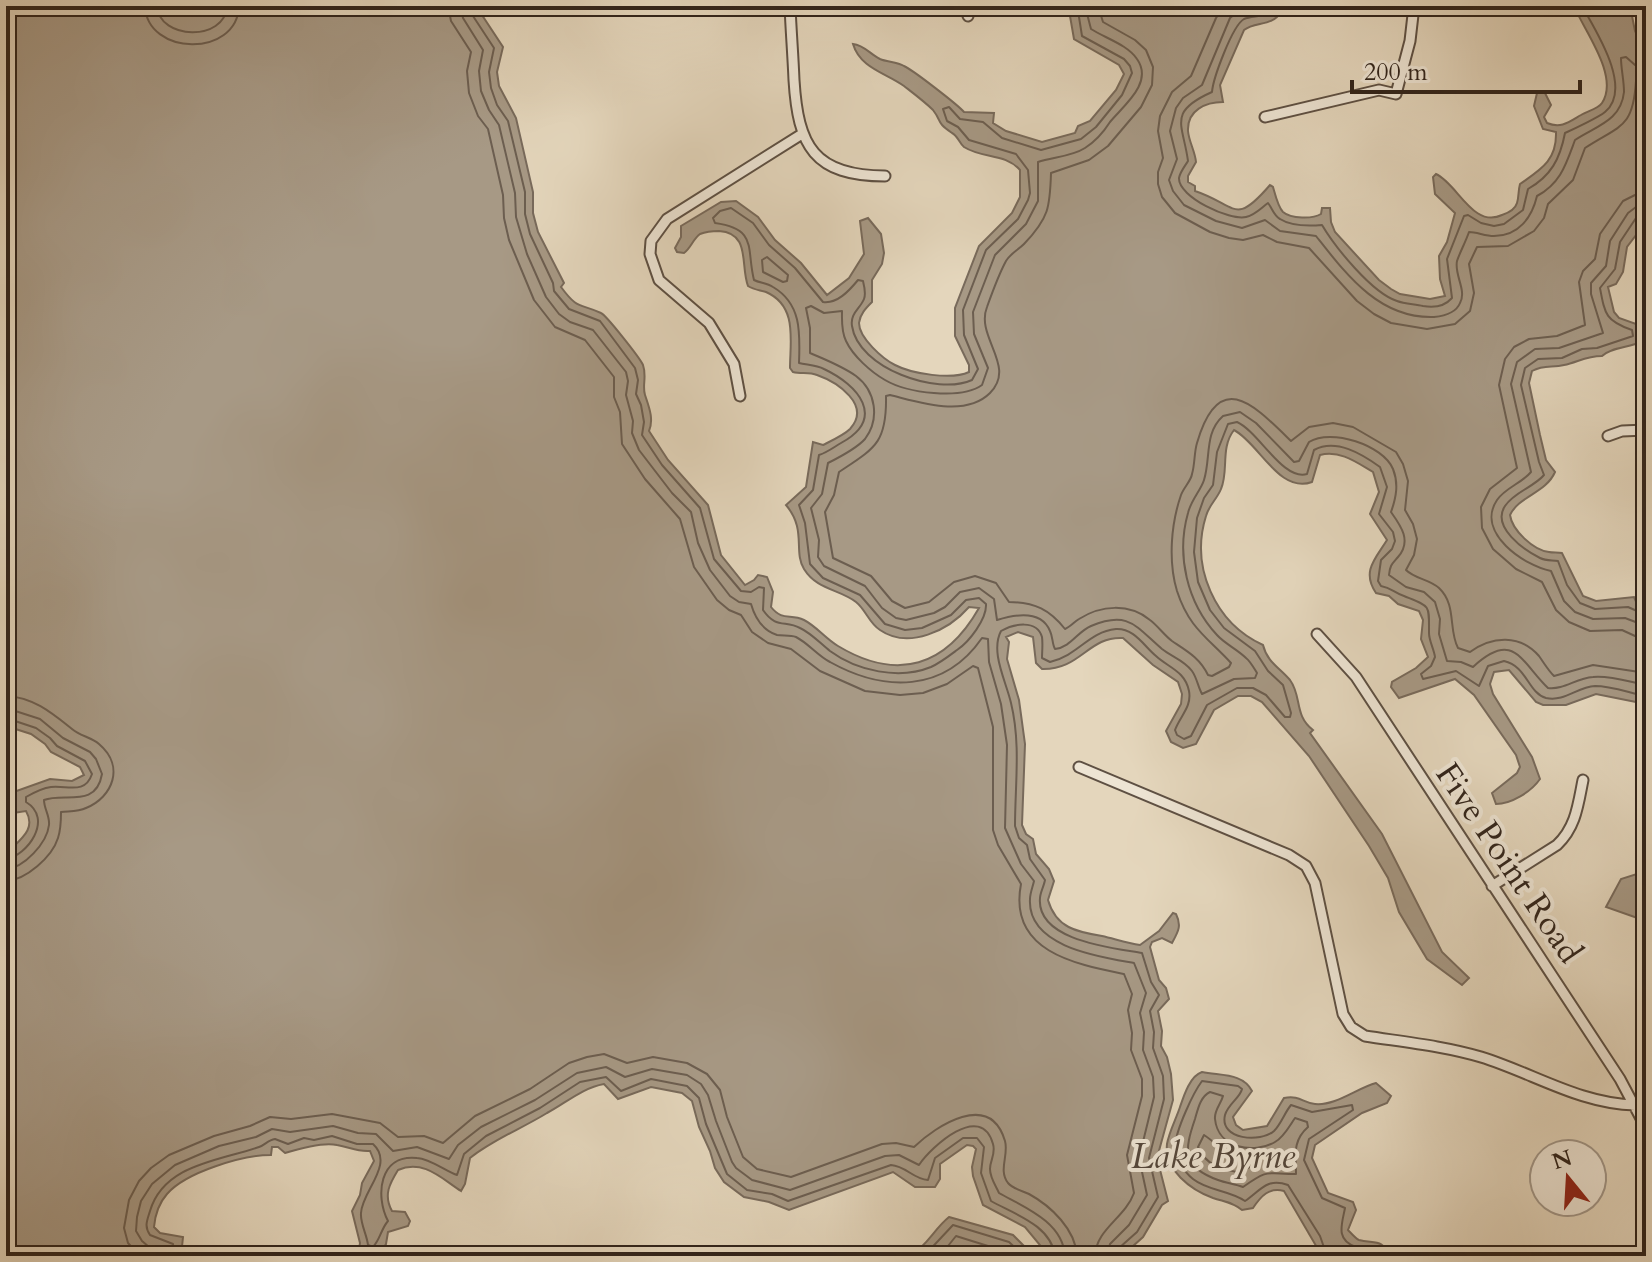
<svg xmlns="http://www.w3.org/2000/svg" width="1652" height="1262" viewBox="0 0 1652 1262" font-family="Cardo,serif">
  <style>
    .water { fill: #a79985; stroke: #786a5b; stroke-width: 2 }
    .lines { fill: none; stroke-linecap: round; stroke-linejoin: round }
    .shore { stroke: #6c5e50; stroke-width: 2 }
    .street-casing { stroke: #5e5043; stroke-width: 13 }
    .street { stroke: #ede4d3; stroke-width: 9 }
    .labels { text-anchor: middle; dominant-baseline: central; stroke-width: 8; stroke-linejoin: round; paint-order: stroke }
    .street-label { font-size: 34px; fill: #31241b; stroke: #ede4d3 }
    .water-label { font-size: 36px; font-style: italic; fill: #54473b; stroke: #ede4d3 }
  </style>
  <rect width="100%" height="100%" fill="#e4d6bc"/>
  <filter id="stains"><feTurbulence type="fractalNoise" baseFrequency=".0025" numOctaves="4"/><feColorMatrix values="0 0 0 0 .2 0 0 0 0 .09 0 0 0 0 .02 0 0 0 .5 -.17"/></filter>
  <radialGradient id="worn" r=".72"><stop offset=".6" stop-color="#630" stop-opacity="0"/><stop offset="1" stop-color="#630" stop-opacity=".3"/></radialGradient>
  <path class="water" d="M6 6H170L188 14 207 12 210 6H476L503 47 497 72 499 86 516 118 533 192V213L538 232 564 283 561 287C578 310 579 303 601 313 606 315 640 358 643 365 647 376 642 386 645 395 649 407 654 419 649 431L668 460 708 505 721 555 745 585 754 580 758 575 767 577 773 592 771 607C783 622 790 613 804 620 816 626 826 639 838 646 898 682 946 666 979 608L969 607C949 630 909 650 880 630 869 623 866 610 856 602 839 589 817 590 804 569 793 551 807 530 786 505L806 487 813 442 823 445C831 441 844 435 850 429 872 405 837 382 817 375 809 372 801 374 793 372L790 368C790 341 798 306 766 292 760 290 754 290 748 286 740 265 751 233 719 231 714 231 705 232 700 234 693 239 691 248 684 253L677 252 675 248 681 237V226L721 202 736 201 758 217 775 240 801 263 827 295 849 278 864 254 860 221 868 218 881 234 884 253 882 264 872 280V302C866 308 860 314 859 323 859 338 883 359 895 365 912 374 952 380 969 372V365L955 336V308L979 246 1012 213 1020 197V170C1005 153 983 159 964 147 959 143 958 136 952 133 935 121 943 123 933 110 925 102 913 93 904 86 886 73 860 68 853 44 864 45 870 54 880 59 887 62 897 62 904 66 913 70 958 105 964 112L994 113 993 123 1006 131 1042 142 1075 133 1078 126 1090 121 1116 90 1124 74 1119 65 1074 39 1070 16 1061 6H1279L1281 12C1272 27 1255 21 1244 30L1220 85 1223 102C1206 102 1187 110 1188 131 1189 142 1195 151 1196 162L1188 176V182L1195 186V191C1237 205 1234 227 1270 185L1273 187C1275 194 1278 207 1283 212 1291 219 1313 219 1321 214L1322 208H1330L1331 222 1335 232 1379 280 1391 289 1400 294 1430 299 1445 296 1440 279 1439 256 1447 242 1455 213 1435 194 1433 177 1436 174C1457 183 1473 229 1502 215 1508 213 1515 210 1517 203 1519 197 1518 191 1520 184 1540 170 1557 161 1556 132L1543 129 1534 106 1537 93H1545L1551 105 1544 117 1547 123C1561 129 1569 122 1581 115 1587 111 1598 109 1602 103 1620 76 1583 29 1574 6H1630L1635 31 1646 54V222L1627 247 1623 272 1616 284 1608 287 1614 312 1619 318 1639 325 1644 336 1643 341C1630 348 1611 347 1602 356 1586 356 1578 362 1564 365 1552 368 1544 364 1532 371L1529 383 1540 435 1546 460 1555 472C1546 493 1519 496 1510 515 1512 530 1533 550 1549 552 1553 553 1558 552 1562 553L1583 596 1596 601 1634 597 1637 604 1646 608V704L1596 694 1566 705H1543L1536 702 1509 670 1494 672 1490 684 1493 694 1532 757 1540 779C1531 792 1511 804 1496 804L1492 793 1517 773 1520 767 1516 755 1474 695 1455 679 1399 698 1391 687 1392 682 1416 668 1428 657 1421 639 1423 620 1419 611 1398 604 1389 596 1376 593C1361 571 1376 558 1387 540L1370 514 1379 492 1373 472C1356 462 1340 450 1320 455L1312 482C1279 494 1259 443 1234 430 1220 448 1229 471 1221 489 1217 499 1209 505 1206 516 1190 567 1215 623 1263 645 1267 662 1280 668 1290 680 1302 696 1294 716 1313 730L1310 733 1382 834 1442 952 1469 978 1462 985 1427 959 1399 912 1388 878 1369 846 1309 756 1262 702 1251 696H1238L1214 710 1196 744 1183 748 1171 742 1166 731 1181 704 1182 694 1178 682 1153 665 1123 638C1088 636 1081 670 1042 669L1036 663 1033 637 1018 632 1006 637 1009 642 1007 659 1019 700 1025 744 1022 825 1026 834 1033 839 1036 854 1049 869 1054 881 1048 900C1056 928 1077 932 1102 936 1115 939 1127 943 1140 945L1159 931 1173 913 1176 914C1182 926 1178 932 1172 943L1162 938 1152 942 1150 947 1159 980 1166 988 1169 999 1158 1011 1162 1031 1161 1046 1167 1057 1171 1074 1173 1100 1157 1158 1168 1201 1162 1205 1143 1237 1122 1256H1049L1025 1227 983 1205 973 1176 972 1167 976 1149 973 1146 967 1145 940 1164V1179L935 1187H915L893 1172 789 1210 769 1202 744 1197 724 1182 715 1168 710 1151 699 1127 692 1101 682 1093 651 1087 618 1099 604 1084C582 1088 566 1103 547 1113 521 1129 494 1139 470 1158L465 1184 461 1191C441 1178 423 1159 398 1170 390 1183 383 1195 392 1211L405 1212 410 1221 408 1226 388 1232 386 1244 378 1256H358L360 1243 352 1211 360 1195 362 1183 374 1161 370 1151C356 1152 350 1147 337 1145 324 1142 298 1149 285 1153L278 1147H272L271 1155C243 1155 186 1172 167 1194 159 1203 155 1216 154 1227L160 1233 183 1237 181 1256H6V854C19 840 37 830 26 811L6 814V793H11L50 779 72 781 84 775 80 767 51 752 45 744 31 734 6 726Z
    M1646 871V921L1606 907 1621 879Z
    M1202 1072C1221 1076 1243 1073 1252 1091L1233 1117 1236 1125 1243 1130 1267 1126 1284 1098C1300 1095 1303 1103 1315 1104 1336 1106 1357 1088 1376 1083L1391 1096 1387 1103 1362 1113 1315 1145 1312 1158 1328 1193 1353 1202 1356 1210 1348 1230C1350 1232 1356 1239 1359 1240 1373 1244 1384 1238 1388 1256H1322L1284 1191C1269 1187 1261 1196 1253 1208L1242 1210C1232 1202 1225 1202 1213 1198 1191 1190 1164 1170 1167 1144 1169 1132 1176 1119 1180 1107 1184 1095 1190 1076 1202 1072Z
    M949 1217 1013 1235 1034 1256H910C929 1244 933 1230 949 1217Z"/>
  <g class="lines">
    <path class="shore" d="M145 6C147 56 237 58 239 6
      M157 6C159 40 225 42 227 6
      M448 6 451 21 471 52 467 71 469 93 478 116 488 129 503 195 504 218 509 240 534 300 555 327 585 340 614 377V397L620 412 622 444 645 479 680 519 694 567 717 600 729 610 741 615 752 632 768 643 791 649 820 671 865 691 900 695 923 693 947 684 973 666 978 668 993 727V830L998 845 1021 884C1008 951 1074 964 1124 974L1132 994 1128 1010 1132 1033 1131 1050 1142 1079V1096L1127 1155 1134 1193C1125 1218 1096 1229 1095 1256
      M460 6 463 18 483 50 479 71 481 91 489 110 499 125 515 193 516 217 527 254 546 297 559 314 570 322 593 330 626 372 628 381 626 395 633 421 632 433 639 450 672 493 691 512 698 543 710 570 730 596 739 602 751 604C755 618 762 630 777 635 783 636 790 635 796 637 808 643 818 656 830 662 884 692 944 693 982 638L988 639 989 662 1001 704 1007 745 1005 828 1021 864 1034 881C1033 886 1030 893 1030 899 1027 947 1100 957 1134 963L1146 993 1140 1013 1144 1032 1143 1050 1153 1077 1154 1097 1139 1158 1147 1195 1129 1225 1110 1244 1107 1256
      M470 6 471 13 494 48 489 72 491 88 497 105 508 121 525 192V214L530 234 553 283 554 291 569 309 600 321 635 368 638 380 636 394 641 405 644 422 642 435 662 465 700 508 714 559 741 591 751 592 759 587 764 588 763 610C776 629 785 620 800 628 811 633 821 644 830 651 857 671 899 680 931 667 940 663 949 656 957 650 969 642 987 619 986 604L979 598 966 600 951 615 922 628 905 630 885 624 860 595 823 578 810 564 805 523 799 505 813 490 819 455C828 452 834 447 841 443 887 418 858 385 824 369 816 365 807 365 799 363 800 334 802 304 773 287 767 283 760 283 754 280 746 248 758 229 715 223L713 218 720 211 731 208 753 223 769 245 795 268 823 302C837 304 849 291 858 280L863 281C864 285 866 294 864 299 860 309 850 313 852 326 858 368 937 396 972 380L978 369 964 335 963 310 986 250 1018 219 1028 200 1030 193 1028 170 1016 154 969 140 958 127 947 121 943 109 949 107 960 119 983 122 1002 138 1041 150 1081 139 1096 127 1122 95 1132 73 1130 66 1124 59 1082 36 1079 17 1072 6
      M1085 6 1091 29C1105 38 1128 45 1137 59 1154 83 1123 106 1110 122 1103 133 1096 141 1085 148 1071 157 1052 157 1038 162V201L1026 224 995 255 973 312 974 334 988 368 982 385C961 400 907 393 885 380 871 372 853 356 846 341 841 331 842 320 842 311L824 313 811 306 806 308 810 328V353C826 360 842 366 856 376 876 391 880 419 865 439 856 449 840 457 828 463L822 494 811 508 819 540 818 557 824 566 865 586 882 608 896 618 906 620 934 613 945 607 960 592 979 588 994 599 997 620C1013 615 1041 609 1050 631 1053 637 1052 644 1055 649 1071 647 1077 632 1091 626 1129 610 1136 627 1162 649 1172 657 1184 660 1192 671 1197 678 1198 687 1202 694L1234 679 1255 678 1257 673C1254 668 1250 661 1246 658 1237 649 1225 644 1217 635 1187 603 1176 555 1188 513 1191 500 1201 490 1204 480 1211 458 1204 433 1223 416L1240 412 1256 423 1294 462 1299 461 1309 442C1331 428 1383 445 1393 469 1399 484 1396 498 1391 512 1401 526 1412 541 1398 557 1392 564 1390 565 1389 575L1406 587 1424 592 1435 602 1440 619 1439 634 1447 661 1461 662 1473 667C1514 629 1521 662 1548 688 1564 690 1576 678 1593 677 1609 675 1630 682 1646 685
      M1098 6 1103 22 1135 40 1146 50 1153 67 1152 85 1141 107 1108 146 1089 160 1051 173C1050 207 1049 218 1024 244 1018 250 1010 254 1006 261 999 274 992 293 987 307 975 337 1017 366 990 393 965 418 919 402 890 395L886 396C887 443 875 448 839 472L834 495 825 512 833 558 871 576 892 601 905 608 929 602 954 582 975 576 996 583 1009 602C1035 602 1050 610 1065 629 1070 627 1074 622 1079 619 1101 605 1129 603 1150 620 1158 626 1164 635 1172 641 1187 651 1200 658 1208 675L1212 676 1229 667 1231 663C1207 637 1189 628 1177 591 1168 561 1171 524 1181 495 1184 487 1191 481 1192 474 1195 464 1194 453 1197 443 1219 367 1254 405 1291 441L1309 427 1333 423 1353 427 1396 452 1403 464 1408 481 1405 510 1413 524 1417 539 1414 555 1406 570C1415 579 1429 579 1439 588 1457 605 1448 629 1458 648L1470 652C1492 636 1520 634 1539 656 1544 663 1548 670 1554 676L1593 665 1646 673
      M1225 6 1216 18 1191 76 1172 92 1160 116 1158 131 1163 158 1158 172V184L1162 197 1175 213 1210 232 1229 238 1243 240 1263 235 1277 242 1309 248 1357 301 1374 314 1391 323 1427 329 1455 324 1470 311 1474 293 1469 264 1477 247 1508 246 1534 231 1544 218 1548 204 1573 180 1585 148C1620 125 1633 129 1636 81L1646 79
      M1260 6 1240 10 1230 18 1202 85 1183 98 1176 108 1170 131 1177 159 1169 180 1173 191 1184 205 1216 221 1242 228 1265 220 1280 231 1316 236C1346 274 1379 319 1434 317 1444 316 1456 313 1460 303 1467 290 1454 275 1457 261 1460 252 1466 241 1469 232 1477 232 1485 236 1494 236 1519 236 1532 217 1537 196 1561 183 1566 164 1575 140 1596 126 1621 121 1624 92 1624 80 1621 69 1621 58L1626 57 1635 65 1646 67
      M1272 6 1270 13C1261 17 1251 16 1244 19 1232 26 1213 79 1212 92 1167 112 1183 124 1188 161 1185 166 1180 172 1179 178 1178 197 1230 221 1246 217 1255 215 1261 208 1268 203 1272 208 1274 216 1280 219 1291 226 1310 226 1322 225 1335 247 1372 293 1397 301 1405 304 1415 304 1423 306 1434 308 1444 307 1452 298L1447 259 1464 216 1468 215 1481 223 1494 226 1504 224 1523 210 1528 189C1551 176 1560 159 1565 133 1574 129 1599 117 1605 112 1634 88 1594 28 1582 6
      M1646 193 1635 195 1623 201 1600 234 1595 259 1583 271 1579 282 1585 325 1557 336 1529 339 1514 347 1505 359 1499 385 1517 468 1490 489 1481 507 1482 528 1493 549 1516 569 1542 582 1556 610 1569 622 1590 631 1622 630 1635 636 1646 638
      M1646 205 1636 207 1628 213 1610 241 1606 266 1591 283V294L1603 333 1559 348 1535 349 1517 362 1511 384 1531 472C1522 483 1505 488 1497 500 1475 533 1525 566 1551 571L1564 601 1575 612 1593 619 1625 618 1646 626
      M1646 215 1636 218 1620 242 1615 269 1600 288C1605 315 1606 321 1632 330L1633 336 1597 348 1582 349 1562 358 1538 359 1525 368 1521 385 1539 462 1544 475C1534 487 1514 492 1505 506 1491 527 1524 550 1540 558 1546 561 1552 560 1558 561L1567 585 1580 603 1595 609 1628 607 1646 615
      M767 257 788 275 787 281 783 282 763 272 762 260Z
      M6 696C33 697 52 713 72 729 80 736 91 737 99 744 125 766 113 797 86 808 78 812 69 811 61 812 61 820 61 829 58 838 52 857 26 880 6 881
      M6 708 40 719 63 738 90 752 96 759 102 774C96 809 64 792 44 800 44 809 50 816 49 825 47 843 24 868 6 869
      M6 718 36 728 50 738 57 746 85 761 92 774C85 795 67 785 51 787 43 788 33 793 26 797V802C54 819 27 856 6 859
      M1210 1092 1223 1096C1221 1104 1214 1110 1215 1119 1218 1149 1254 1154 1275 1142 1284 1137 1290 1125 1295 1118L1307 1122 1308 1127C1292 1141 1296 1156 1296 1174 1266 1174 1270 1168 1243 1187 1235 1184 1226 1183 1218 1180 1182 1167 1184 1151 1195 1119 1198 1109 1200 1097 1210 1092Z
      M1204 1135C1223 1147 1221 1158 1250 1160L1251 1166 1241 1173C1222 1169 1206 1166 1198 1147Z
      M140 1256 128 1243 124 1228 129 1200 139 1181 151 1168 169 1155 214 1136 250 1126 270 1117 291 1119 332 1114 380 1123 398 1137 424 1136 443 1143 475 1116 530 1089 569 1063 587 1057 604 1054 627 1063 653 1057 687 1063 707 1074 720 1090 727 1117 743 1157 757 1169 791 1177 882 1144 896 1143 914 1147C936 1126 990 1090 1005 1141 1009 1155 998 1170 1008 1183 1013 1189 1023 1191 1029 1194 1051 1206 1076 1230 1077 1256
      M164 1256 162 1252 149 1247 142 1241 136 1231 137 1217 141 1201 152 1184 175 1165 219 1146 256 1137 272 1129 290 1132 333 1126 358 1133 376 1134 393 1151 417 1147 449 1159 458 1145 481 1127 535 1100 577 1073 606 1067 625 1077 652 1069 687 1075 701 1084 708 1095 716 1121 732 1162 736 1168 752 1180 790 1190 885 1156 899 1155 919 1165C931 1147 981 1101 993 1144 996 1154 990 1160 990 1169 990 1178 996 1186 999 1193 1024 1207 1063 1222 1065 1256
      M174 1256 173 1244 150 1235C144 1226 147 1221 150 1211 164 1164 219 1161 259 1147 265 1145 268 1140 275 1139L288 1144 304 1138 314 1140 332 1136 357 1144H373C395 1164 362 1191 361 1213 360 1223 367 1235 368 1245L373 1247C380 1240 381 1229 388 1221 375 1196 379 1154 417 1158 431 1159 445 1171 457 1175L464 1154 486 1136 540 1108 580 1082 606 1077 621 1091 651 1079 687 1086 699 1098 706 1124 727 1174 747 1190 772 1194 788 1201 891 1165C906 1166 913 1179 928 1180L935 1158 963 1138H977L984 1147 981 1173 991 1201C1014 1214 1051 1225 1055 1256
      M924 1256 953 1225 1009 1242 1024 1256
      M940 1256 956 1236 1004 1251 1011 1256
      M1117 1256 1119 1248 1137 1232 1158 1197 1149 1158 1164 1099 1163 1076 1153 1048 1154 1032 1150 1011 1159 995 1151 982 1142 953C1114 948 1036 941 1040 898 1040 893 1044 886 1045 880L1030 859 1027 845 1019 838 1015 826C1015 785 1021 744 1011 703 1006 681 990 652 1001 631 1013 624 1037 619 1042 637 1043 644 1042 652 1042 658L1050 662C1079 655 1088 632 1116 629 1134 628 1144 646 1156 656 1169 668 1185 671 1189 691 1192 707 1180 716 1175 730L1177 735 1184 739 1191 736 1207 705 1237 688H1253L1266 695 1285 717H1290L1291 713 1283 685 1268 671 1255 651 1224 628 1210 610 1198 582 1194 552 1197 518 1204 498 1213 485 1217 452 1228 424 1237 422C1259 432 1283 481 1307 474L1314 450C1336 438 1362 454 1380 467L1387 487 1379 514 1393 532 1395 541 1392 549 1381 560 1378 581 1381 586C1392 588 1394 593 1404 596 1431 607 1429 604 1429 633 1429 641 1434 649 1435 657L1431 666 1421 674 1423 679 1456 671 1479 686 1488 666 1504 661C1527 666 1528 693 1546 698 1565 702 1577 687 1595 686 1611 686 1630 693 1646 696
      M1327 1256 1320 1236 1288 1185C1267 1177 1260 1191 1245 1201 1229 1190 1208 1191 1193 1179 1184 1172 1175 1157 1175 1146 1176 1130 1193 1093 1202 1081L1238 1086 1242 1089C1240 1098 1228 1104 1225 1115 1219 1140 1261 1143 1274 1131 1281 1124 1285 1112 1291 1105L1312 1112 1352 1105 1353 1110 1309 1139 1304 1160 1322 1198 1345 1208C1342 1224 1335 1240 1356 1247 1362 1249 1370 1248 1376 1250L1380 1256"/>
    <g class="street-casing">
      <path id="street" d="M790 6C791 31 793 55 794 80 798 146 814 176 885 176
        M965 6 968 16
        M1265 117 1379 90 1396 94 1410 41 1414 6
        M740 396 734 364 709 323 659 280 650 254 651 241 667 219 802 134
        M1608 436 1622 431 1646 430
        M1317 634 1356 677 1620 1079 1646 1128
        M1079 767 1289 855 1306 866 1315 883 1343 1014 1351 1027 1365 1036C1404 1042 1444 1046 1481 1057 1533 1073 1580 1104 1635 1105
        M1492 886 1557 845C1576 827 1578 805 1583 780"/>
    </g>
    <use href="#street" class="street"/>
  </g>
  <g class="labels">
    <g class="street-label">
      <text transform="translate(1509 863) rotate(56)">Five Point Road</text>
    </g>
    <g class="water-label">
      <text x="1213" y="1156">Lake Byrne</text>
    </g>
  </g>
  <rect width="1652" height="1262" fill="none" stroke="#e4d6bc" stroke-width="32"/>
  <rect x="8" y="8" width="1636" height="1246" fill="none" stroke="#31241b" stroke-width="4"/>
  <rect x="16" y="16" width="1620" height="1230" fill="none" stroke="#31241b" stroke-width="2"/>
  <g transform="translate(1568 1178) rotate(342)"><circle r="38" fill="#ede4d3" stroke="#a29789" stroke-width="2"/>
  <path d="M0-6L14 30L0 20L-14 30Z" fill="#8f2418"/>
  <text y="-12" font-size="22" font-weight="bold" text-anchor="middle" fill="#31241b">N</text>
  </g>
  <path d="M1352 80v12h228v-12" fill="none" stroke="#31241b" stroke-width="4"/>
  <text x="1364" y="80" font-size="24" fill="#31241b" stroke="#ede4d3" stroke-width="6" paint-order="stroke">200 m</text>
  <rect width="100%" height="100%" filter="url(#stains)"/>
  <rect width="100%" height="100%" fill="url(#worn)"/>
</svg>
